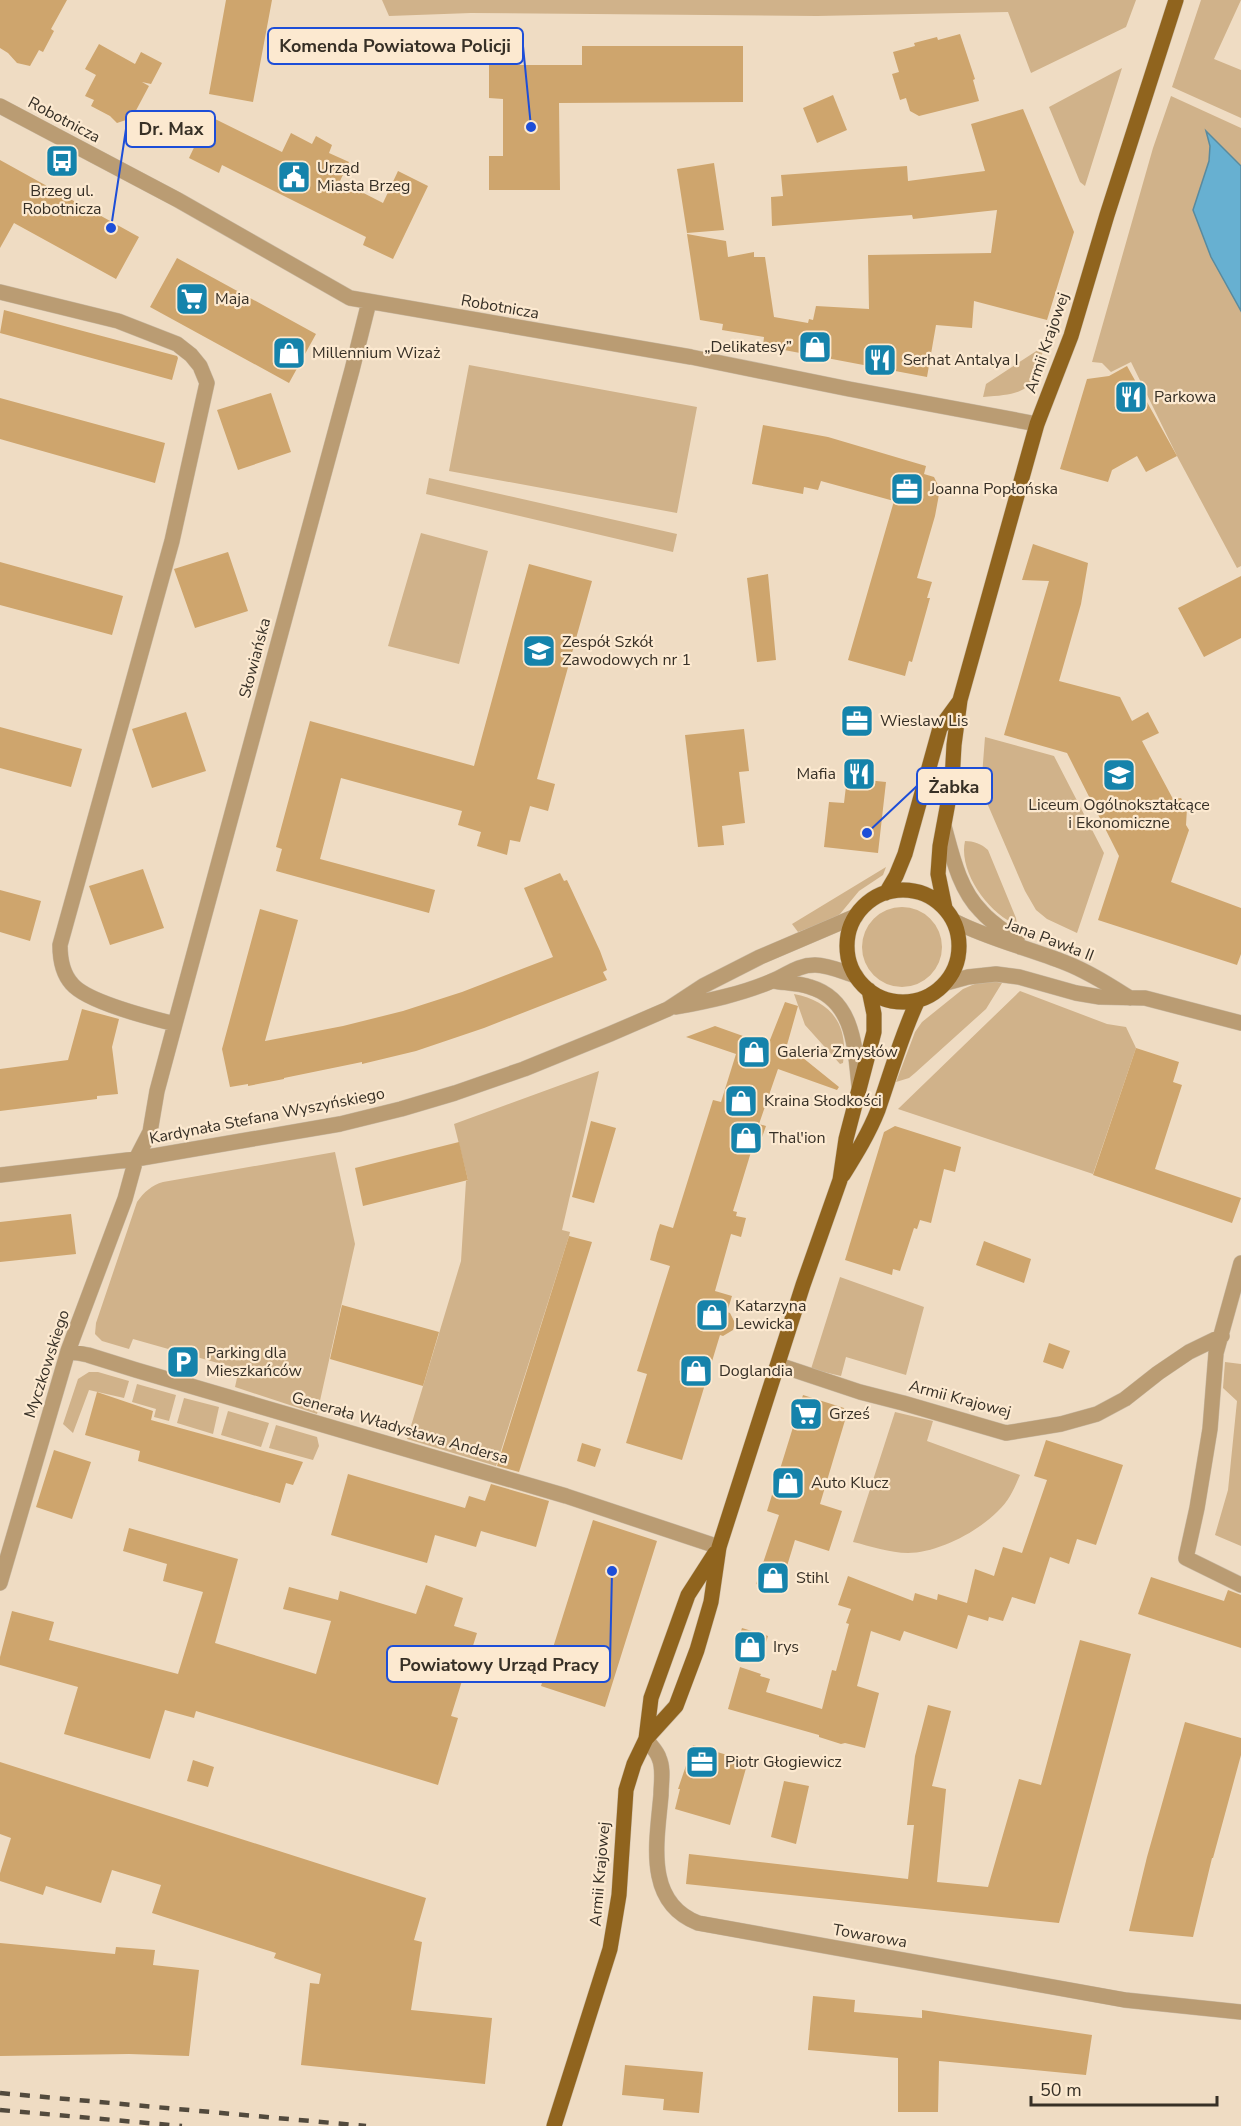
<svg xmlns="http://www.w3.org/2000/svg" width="1241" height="2126" viewBox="0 0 1241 2126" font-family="'Nunito Sans',sans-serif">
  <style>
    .green { fill: #d0b28a }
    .water { fill: #67b0d1; stroke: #598a9e; stroke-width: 1.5 }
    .building { fill: #cea56d }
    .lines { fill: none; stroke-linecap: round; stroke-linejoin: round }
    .minor-casing { stroke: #cabaa4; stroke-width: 16 }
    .major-casing { stroke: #cabaa4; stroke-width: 16 }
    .minor { stroke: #ba9c73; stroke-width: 15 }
    .major { stroke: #90641e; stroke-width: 15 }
    .rail { stroke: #524a3d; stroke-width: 4.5; stroke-dasharray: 10 10; stroke-linecap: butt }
    .labels { text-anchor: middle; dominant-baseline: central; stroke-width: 4.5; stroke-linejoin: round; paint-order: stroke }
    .street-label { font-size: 16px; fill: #373026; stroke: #fce9d0 }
    .poi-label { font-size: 16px; fill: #373026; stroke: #fce9d0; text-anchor: start }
    .leader { fill: none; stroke: #1d4ed8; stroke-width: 2 }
    .callout-dot { fill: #1d4ed8; stroke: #fce9d0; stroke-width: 2 }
    .callout { fill: #fce9d0; stroke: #1d4ed8; stroke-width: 2 }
    .callout-label { font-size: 18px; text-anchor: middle; font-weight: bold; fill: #373026 }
  </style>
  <rect width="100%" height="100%" fill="#efdcc3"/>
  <path class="green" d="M382 0H1136L1126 27 1031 73 1008 12 817 16 471 13 389 16Z
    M1201 0H1241L1214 59 1241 70V118L1172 87Z
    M1122 68 1085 186 1080 182 1049 107Z
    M1171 96 1241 128V566L1237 568 1177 456 1131 362 1111 372 1102 363 1092 362 1153 148Z
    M1044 346C1034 391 1027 394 983 397L986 384Z
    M469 365 697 407 677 513 449 471Z
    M429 478 677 534 673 552 426 494Z
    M421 533 488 551 459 664 388 646Z
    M985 737 1054 756 1104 853 1077 933 1047 919 1036 910 1025 891 981 789Z
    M965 841C973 841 982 844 988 850L1016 918 1017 925C989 914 958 872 965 841Z
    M886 867 883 875 859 891 840 914 830 921 798 932 792 924Z
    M862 947a40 40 0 1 1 80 0a40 40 0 1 1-80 0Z
    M993 981 1002 983 986 1009 915 1073 909 1078 896 1082 915 1032 922 1022 963 989 977 983Z
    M1020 991 1107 1024 1126 1027 1136 1048 1093 1174 898 1109Z
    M794 994C831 1001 849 1025 843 1063L840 1064 805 1025Z
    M599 1071 562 1230 570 1232 569 1236 496 1466 407 1439 461 1261 466 1181 468 1180 454 1124Z
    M335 1152 355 1244 317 1414 235 1387 239 1369 133 1339 129 1349 102 1341 95 1334 96 1323 137 1202C144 1192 152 1185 163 1182Z
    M840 1277 924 1307 906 1375 846 1357 841 1376 811 1369Z
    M1225 1362 1241 1364V1546L1215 1535 1228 1490 1237 1401 1223 1388Z
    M89 1372H98L129 1381 124 1398 89 1390 73 1433 63 1424 78 1379Z
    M137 1384 176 1395 169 1421 154 1417 156 1409 132 1402Z
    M184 1398 219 1407 213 1434 177 1423Z
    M228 1411 269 1423 261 1447 221 1435Z
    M895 1412 933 1421 927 1441 1020 1475C1017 1482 1014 1489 1010 1496 993 1525 941 1553 908 1553 890 1553 870 1546 853 1542Z
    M276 1425 317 1437 319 1446 313 1460 269 1448Z"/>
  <path class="water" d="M1206 131 1241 166V311L1211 257 1193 210 1209 161 1210 146Z"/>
  <path class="building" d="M0 0H67L51 29 54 31 43 52 39 50 30 66 17 63 8 53 0 48Z
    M226 0H272L253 102 209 94Z
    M960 34 975 79 973 80 979 101 919 116 910 111 906 98 900 100 892 74 899 72 893 52 915 46 914 43 937 37 938 40Z
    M99 44 135 64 141 52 162 63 151 84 142 82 149 86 132 118 117 123 110 116 91 106 94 100 85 96 96 75 85 69Z
    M582 46H743V102L559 103 560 190H489V156H503V99L489 98V65H582Z
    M833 95 847 130 817 143 803 108Z
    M1023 109 1074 232 1047 320 974 301 972 328 936 325 927 377 763 346 764 337 722 330 723 324 700 320 687 234 726 241 728 257 754 252V257H765L774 317 808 323 809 319 813 320 816 306 869 309 868 255 991 253 997 210 913 219 912 215 772 226 771 197 783 196 781 175 907 166 908 181 985 171 971 124Z
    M209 116 282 152 291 133 312 144 316 136 332 145 329 153 349 162 340 181 383 203 398 171 428 186 393 259 363 245 366 237 222 165 219 173 189 158Z
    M0 160 139 237 116 279 14 223 0 248Z
    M714 163 724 230 687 233 677 169Z
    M177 258 316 334 289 383 150 307Z
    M4 310 177 356 178 358 172 380 0 333Z
    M1127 366 1177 456 1146 472 1137 456 1112 470 1108 482 1060 469 1087 379 1109 376Z
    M271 393 291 452 238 470 217 410Z
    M0 398 165 443 155 483 0 439Z
    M763 425 828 437 926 466 924 474 934 477 940 489 935 516 917 578 932 582 927 598H930L912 662 909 661 905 676 848 660 894 501 821 481 818 490 804 487 803 494 752 484Z
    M1033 544 1088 563 1081 604 1059 681 1120 697 1132 721 1148 712 1159 733 1142 741 1173 799 1181 798 1187 808 1186 825 1189 830 1171 882 1241 908V954L1237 965 1098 920 1119 856 1067 753 1004 735 1049 581 1022 580Z
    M228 552 248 611 195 628 174 569Z
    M0 562 123 596 112 635 0 605Z
    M529 564 592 581 537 779 555 784 548 811 530 806 520 842 510 840 507 855 477 846 481 832 458 825 462 811 341 778 320 859 435 890 429 913 276 871 282 849 276 847 310 721 474 766Z
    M768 574 776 660 757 662 747 578Z
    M1241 576V638L1204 657 1178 608Z
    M186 712 206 771 152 788 132 729Z
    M0 727 82 749 71 787 0 768Z
    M744 729 749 771 739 772 745 823 722 826 724 845 698 847 685 735Z
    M847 778 886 782 878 853 824 847 829 802 844 803Z
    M143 869 164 928 110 945 89 886Z
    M560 873 564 881 567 880 600 951 607 970 603 972 607 980 484 1028 416 1051 362 1064V1062L284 1078V1079L248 1086V1084L230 1087 222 1049 260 909 298 920 265 1041 343 1026 403 1011 462 992 553 957 524 888Z
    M0 890 41 901 30 941 0 932Z
    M785 1002 798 1006 787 1045 839 1087 837 1090 778 1069 759 1124 766 1126 756 1154 751 1152 733 1211 737 1212 736 1216 746 1218 741 1237 731 1234 715 1291 732 1296 727 1312 730 1313 735 1323 733 1330 723 1336 720 1335 682 1460 626 1443 647 1374 637 1371 670 1266 650 1260 657 1233 660 1224 673 1228 713 1100 721 1102 736 1054 686 1037 715 1026 768 1045Z
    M82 1009 119 1019 112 1047 118 1094 97 1096V1099L0 1111V1069L68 1060Z
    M1136 1048 1179 1062 1173 1082 1182 1085 1155 1169 1241 1198 1232 1223 1093 1175Z
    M591 1121 616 1128 594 1203 572 1197Z
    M895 1126 961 1147 955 1172 944 1169 931 1223 920 1220 917 1229 914 1228 900 1271 893 1269 892 1275 845 1260 884 1132Z
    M459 1142 468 1180 363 1206 355 1168Z
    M71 1214 76 1254 0 1262V1222Z
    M569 1236 592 1242 519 1472 497 1466Z
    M984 1241 1031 1259 1024 1283 976 1265Z
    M342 1305 439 1332 423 1386 330 1359Z
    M1049 1343 1070 1351 1063 1369 1043 1362Z
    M97 1392 153 1411 151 1420 303 1462 293 1485 286 1483 280 1503 138 1461 140 1451 85 1435Z
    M803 1395 844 1408 846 1417 820 1504 842 1511 829 1551 795 1540 779 1592 756 1584 779 1515 767 1511Z
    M1046 1440 1123 1465 1096 1545 1077 1539 1069 1564 1050 1557 1035 1604 1012 1597 1003 1621 989 1617 988 1621 968 1615 957 1649 904 1631 900 1641 871 1631 857 1686 879 1693 865 1748 845 1743 841 1744 819 1737V1735L728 1709 740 1667 761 1674 760 1676 770 1679 766 1692 822 1709 832 1670 836 1671 849 1624 846 1623 851 1609 838 1605 848 1576 913 1601 915 1593 937 1600 938 1594 967 1603 975 1569 994 1576 1003 1547 1022 1553 1047 1480 1034 1476Z
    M582 1443 601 1449 595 1467 577 1461Z
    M54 1450 91 1462 72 1519 36 1507Z
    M348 1474 465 1508 469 1496 485 1501 491 1484 549 1501 536 1547 481 1531 476 1547 435 1535 427 1563 331 1535Z
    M593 1520 657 1541 605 1707 541 1686Z
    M129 1528 238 1559 215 1643 316 1674 331 1621 283 1609 289 1587 338 1600 340 1591 416 1614 426 1585 463 1598 454 1626 477 1633 451 1716 458 1718 438 1785 196 1711 194 1718 165 1710 150 1759 64 1734 78 1687 0 1665V1657L12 1611 54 1622 49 1640 178 1674 203 1592 163 1581 167 1564 123 1551Z
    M1151 1577 1224 1601 1228 1590 1241 1595V1648L1138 1614Z
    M742 1628 768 1636 760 1661 734 1652Z
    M1080 1640 1131 1654 1059 1923 686 1884 689 1854 908 1879 914 1825H907L915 1756 928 1705 951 1711 932 1786 946 1789 937 1882 988 1887 1019 1779 1041 1785Z
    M1185 1722 1241 1738V1755L1213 1858H1212L1193 1937 1129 1931 1147 1857Z
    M693 1745 748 1761 730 1825 675 1809 680 1789H678Z
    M193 1760 214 1767 208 1787 187 1781Z
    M0 1762 426 1898 414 1940 422 1942 411 2010 492 2018 485 2084 301 2065 310 1983 319 1984 321 1974 274 1958 276 1953 152 1913 161 1885 112 1870 101 1903 46 1886 43 1895 0 1881V1873L11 1838 0 1834Z
    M784 1781 809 1786 796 1844 771 1837Z
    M0 1943 115 1954 116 1947 155 1950 153 1965 199 1970 189 2056 129 2054 0 2056Z
    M813 1996 855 2000 854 2012 922 2018V2010L1092 2035 1086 2075 939 2061 938 2112H898V2058L808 2050Z
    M625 2065 703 2072 699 2113 663 2110 664 2099 622 2095Z"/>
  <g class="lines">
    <g class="minor-casing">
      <path id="minor" d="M0 106 178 200 350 298 691 357 849 389 1037 424
        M0 292 118 321 177 344 191 355 200 366 207 383 172 541 60 945C60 959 62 973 72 984 87 1002 151 1018 175 1024
        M944 826C952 855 959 889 981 911 991 923 1005 931 1017 940
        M954 921C989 939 1028 948 1066 963 1089 972 1109 985 1130 998
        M773 981C785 983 799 983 810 987 854 1000 855 1048 859 1086
        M946 983 968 977 996 974 1019 977 1076 993 1100 997 1145 998 1241 1023
        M676 1007C708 1001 742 994 772 981 787 975 797 965 815 965 829 965 843 972 856 976
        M0 1175 136 1159 340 1124 401 1109 455 1093 524 1069 610 1034 668 1009 703 986 760 957 856 916
        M1241 1263 1216 1353 1210 1429 1197 1508 1186 1558 1241 1585
        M68 1351 88 1355 136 1370 566 1496 719 1547
        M779 1365 860 1392 903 1403 1006 1433 1061 1424 1097 1414 1125 1399 1158 1373 1189 1352 1222 1336
        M0 1583 68 1351 125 1199 136 1159 150 1132 157 1091 175 1024 352 370 369 302
        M646 1739C650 1745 657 1751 659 1758 664 1769 661 1783 661 1795 657 1841 644 1902 698 1923L1125 2000 1241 2012"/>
    </g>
    <g class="major-casing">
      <path id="major" d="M847 946a56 56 0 1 1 112 0a56 56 0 1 1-112 0Z
        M886 893 896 876 905 854 940 728 959 702
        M945 908 938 874 940 846 952 781 954 745 960 700 1037 424 1071 336 1107 215 1176 0
        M843 1175C856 1154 869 1133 878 1110 891 1073 901 1036 918 1000
        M646 1739 651 1698 688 1595 715 1553
        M554 2126 610 1949 619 1895 626 1790 634 1764 646 1739 676 1706 697 1650 711 1602 719 1547 803 1285 840 1180 846 1139 874 1032V1014L869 990"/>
    </g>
    <use href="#minor" class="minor"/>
    <use href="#major" class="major"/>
    <path class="rail" d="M0 2093 366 2126
      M0 2110 182 2126"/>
  </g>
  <defs>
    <g id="bus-square" transform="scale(1.725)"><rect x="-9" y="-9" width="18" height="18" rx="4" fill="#1583ab" stroke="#fce9d0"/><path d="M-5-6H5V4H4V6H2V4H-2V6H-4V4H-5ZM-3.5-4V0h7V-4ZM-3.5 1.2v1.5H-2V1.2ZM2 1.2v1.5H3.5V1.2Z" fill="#fff"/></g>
    <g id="civic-square" transform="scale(1.725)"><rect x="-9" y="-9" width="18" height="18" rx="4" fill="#1583ab" stroke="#fce9d0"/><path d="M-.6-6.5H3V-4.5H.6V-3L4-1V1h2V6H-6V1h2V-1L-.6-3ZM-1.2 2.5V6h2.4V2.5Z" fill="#fff"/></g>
    <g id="supermarket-square" transform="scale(1.725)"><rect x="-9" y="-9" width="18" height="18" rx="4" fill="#1583ab" stroke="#fce9d0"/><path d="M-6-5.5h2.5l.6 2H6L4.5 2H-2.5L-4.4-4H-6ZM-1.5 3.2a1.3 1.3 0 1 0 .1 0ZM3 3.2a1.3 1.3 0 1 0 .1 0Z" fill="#fff"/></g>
    <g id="shop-square" transform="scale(1.725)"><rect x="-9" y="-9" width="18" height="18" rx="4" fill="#1583ab" stroke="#fce9d0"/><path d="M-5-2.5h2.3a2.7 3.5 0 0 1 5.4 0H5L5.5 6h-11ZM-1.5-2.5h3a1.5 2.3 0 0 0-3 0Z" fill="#fff"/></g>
    <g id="restaurant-square" transform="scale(1.725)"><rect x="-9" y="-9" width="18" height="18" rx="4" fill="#1583ab" stroke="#fce9d0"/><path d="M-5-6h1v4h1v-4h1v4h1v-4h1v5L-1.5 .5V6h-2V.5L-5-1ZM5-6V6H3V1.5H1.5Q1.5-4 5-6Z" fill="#fff"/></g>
    <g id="office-square" transform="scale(1.725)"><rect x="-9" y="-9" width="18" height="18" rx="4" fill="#1583ab" stroke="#fce9d0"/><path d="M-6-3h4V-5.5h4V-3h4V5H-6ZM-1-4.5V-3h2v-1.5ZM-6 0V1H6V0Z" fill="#fff"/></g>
    <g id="school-square" transform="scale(1.725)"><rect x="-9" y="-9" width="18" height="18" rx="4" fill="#1583ab" stroke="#fce9d0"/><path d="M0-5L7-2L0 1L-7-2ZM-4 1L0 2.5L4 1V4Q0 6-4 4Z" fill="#fff"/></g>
    <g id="parking-square" transform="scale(1.725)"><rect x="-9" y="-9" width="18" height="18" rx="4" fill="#1583ab" stroke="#fce9d0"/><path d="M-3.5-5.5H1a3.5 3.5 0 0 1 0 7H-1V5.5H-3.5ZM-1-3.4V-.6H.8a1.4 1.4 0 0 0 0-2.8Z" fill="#fff"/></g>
  </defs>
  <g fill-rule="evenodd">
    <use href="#bus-square" x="62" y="161"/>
    <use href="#civic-square" x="294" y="177"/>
    <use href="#supermarket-square" x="192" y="299"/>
    <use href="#shop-square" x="815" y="347"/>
    <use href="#shop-square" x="289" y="353"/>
    <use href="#restaurant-square" x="880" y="360"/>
    <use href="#restaurant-square" x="1131" y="397"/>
    <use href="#office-square" x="907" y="489"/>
    <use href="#school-square" x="539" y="651"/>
    <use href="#office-square" x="857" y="721"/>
    <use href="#restaurant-square" x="859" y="774"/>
    <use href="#school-square" x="1119" y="775"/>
    <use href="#shop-square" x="754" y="1052"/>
    <use href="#shop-square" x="741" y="1101"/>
    <use href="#shop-square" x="746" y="1138"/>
    <use href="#shop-square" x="712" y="1315"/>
    <use href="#parking-square" x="183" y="1362"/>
    <use href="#shop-square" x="696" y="1371"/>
    <use href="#supermarket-square" x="806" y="1414"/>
    <use href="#shop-square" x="788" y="1483"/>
    <use href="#shop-square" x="773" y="1578"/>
    <use href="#shop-square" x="750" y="1647"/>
    <use href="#office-square" x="702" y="1762"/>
  </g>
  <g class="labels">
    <g class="street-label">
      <text transform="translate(64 120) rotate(28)">Robotnicza</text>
      <text transform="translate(500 307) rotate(10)">Robotnicza</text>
      <text transform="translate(1047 343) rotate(-71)">Armii Krajowej</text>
      <text transform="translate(255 658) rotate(-75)">Słowiańska</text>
      <text transform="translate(1050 940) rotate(21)">Jana Pawła II</text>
      <text transform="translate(267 1116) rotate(-11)">Kardynała Stefana Wyszyńskiego</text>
      <text transform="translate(47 1364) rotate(-72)">Myczkowskiego</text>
      <text transform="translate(960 1399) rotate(15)">Armii Krajowej</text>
      <text transform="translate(400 1428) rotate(16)">Generała Władysława Andersa</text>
      <text transform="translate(600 1874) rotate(-85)">Armii Krajowej</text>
      <text transform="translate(870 1936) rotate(10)">Towarowa</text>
    </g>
    <g class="poi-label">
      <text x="317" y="168">Urząd<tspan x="317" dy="18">Miasta Brzeg</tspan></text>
      <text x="62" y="191" text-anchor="middle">Brzeg ul.<tspan x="62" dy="18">Robotnicza</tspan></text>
      <text x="215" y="299">Maja</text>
      <text x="792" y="347" text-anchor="end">„Delikatesy”</text>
      <text x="312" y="353">Millennium Wizaż</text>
      <text x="903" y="360">Serhat Antalya I</text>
      <text x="1154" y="397">Parkowa</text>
      <text x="930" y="489">Joanna Popłońska</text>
      <text x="562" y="642">Zespół Szkół<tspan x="562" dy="18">Zawodowych nr 1</tspan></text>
      <text x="880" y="721">Wieslaw Lis</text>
      <text x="836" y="774" text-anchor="end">Mafia</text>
      <text x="1119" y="805" text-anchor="middle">Liceum Ogólnokształcące<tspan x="1119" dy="18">i Ekonomiczne</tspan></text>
      <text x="777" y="1052">Galeria Zmysłów</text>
      <text x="764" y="1101">Kraina Słodkości</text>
      <text x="769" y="1138">Thal'ion</text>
      <text x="735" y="1306">Katarzyna<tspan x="735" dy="18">Lewicka</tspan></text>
      <text x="206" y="1353">Parking dla<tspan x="206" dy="18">Mieszkańców</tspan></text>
      <text x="719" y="1371">Doglandia</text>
      <text x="829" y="1414">Grześ</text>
      <text x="811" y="1483">Auto Klucz</text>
      <text x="796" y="1578">Stihl</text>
      <text x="773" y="1647">Irys</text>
      <text x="725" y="1762">Piotr Głogiewicz</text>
    </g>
  </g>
  <path class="leader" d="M531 127L523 46M111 228L126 129M867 833L917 786M612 1571L610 1664"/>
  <g class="callout-dot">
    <circle cx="531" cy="127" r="6"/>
    <circle cx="111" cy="228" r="6"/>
    <circle cx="867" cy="833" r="6"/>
    <circle cx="612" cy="1571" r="6"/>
  </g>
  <g class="callout">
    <rect x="268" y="28" width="255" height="36" rx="6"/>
    <rect x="126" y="111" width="89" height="36" rx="6"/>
    <rect x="917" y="768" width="75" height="36" rx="6"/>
    <rect x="387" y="1646" width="223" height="36" rx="6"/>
  </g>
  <g class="callout-label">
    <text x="395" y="52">Komenda Powiatowa Policji</text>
    <text x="171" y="135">Dr. Max</text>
    <text x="954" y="793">Żabka</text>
    <text x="499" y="1671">Powiatowy Urząd Pracy</text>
  </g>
  <path d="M1031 2096v9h186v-9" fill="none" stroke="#373026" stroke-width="3"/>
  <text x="1040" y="2096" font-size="18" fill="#373026" stroke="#fce9d0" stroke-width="4.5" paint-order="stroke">50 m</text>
</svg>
